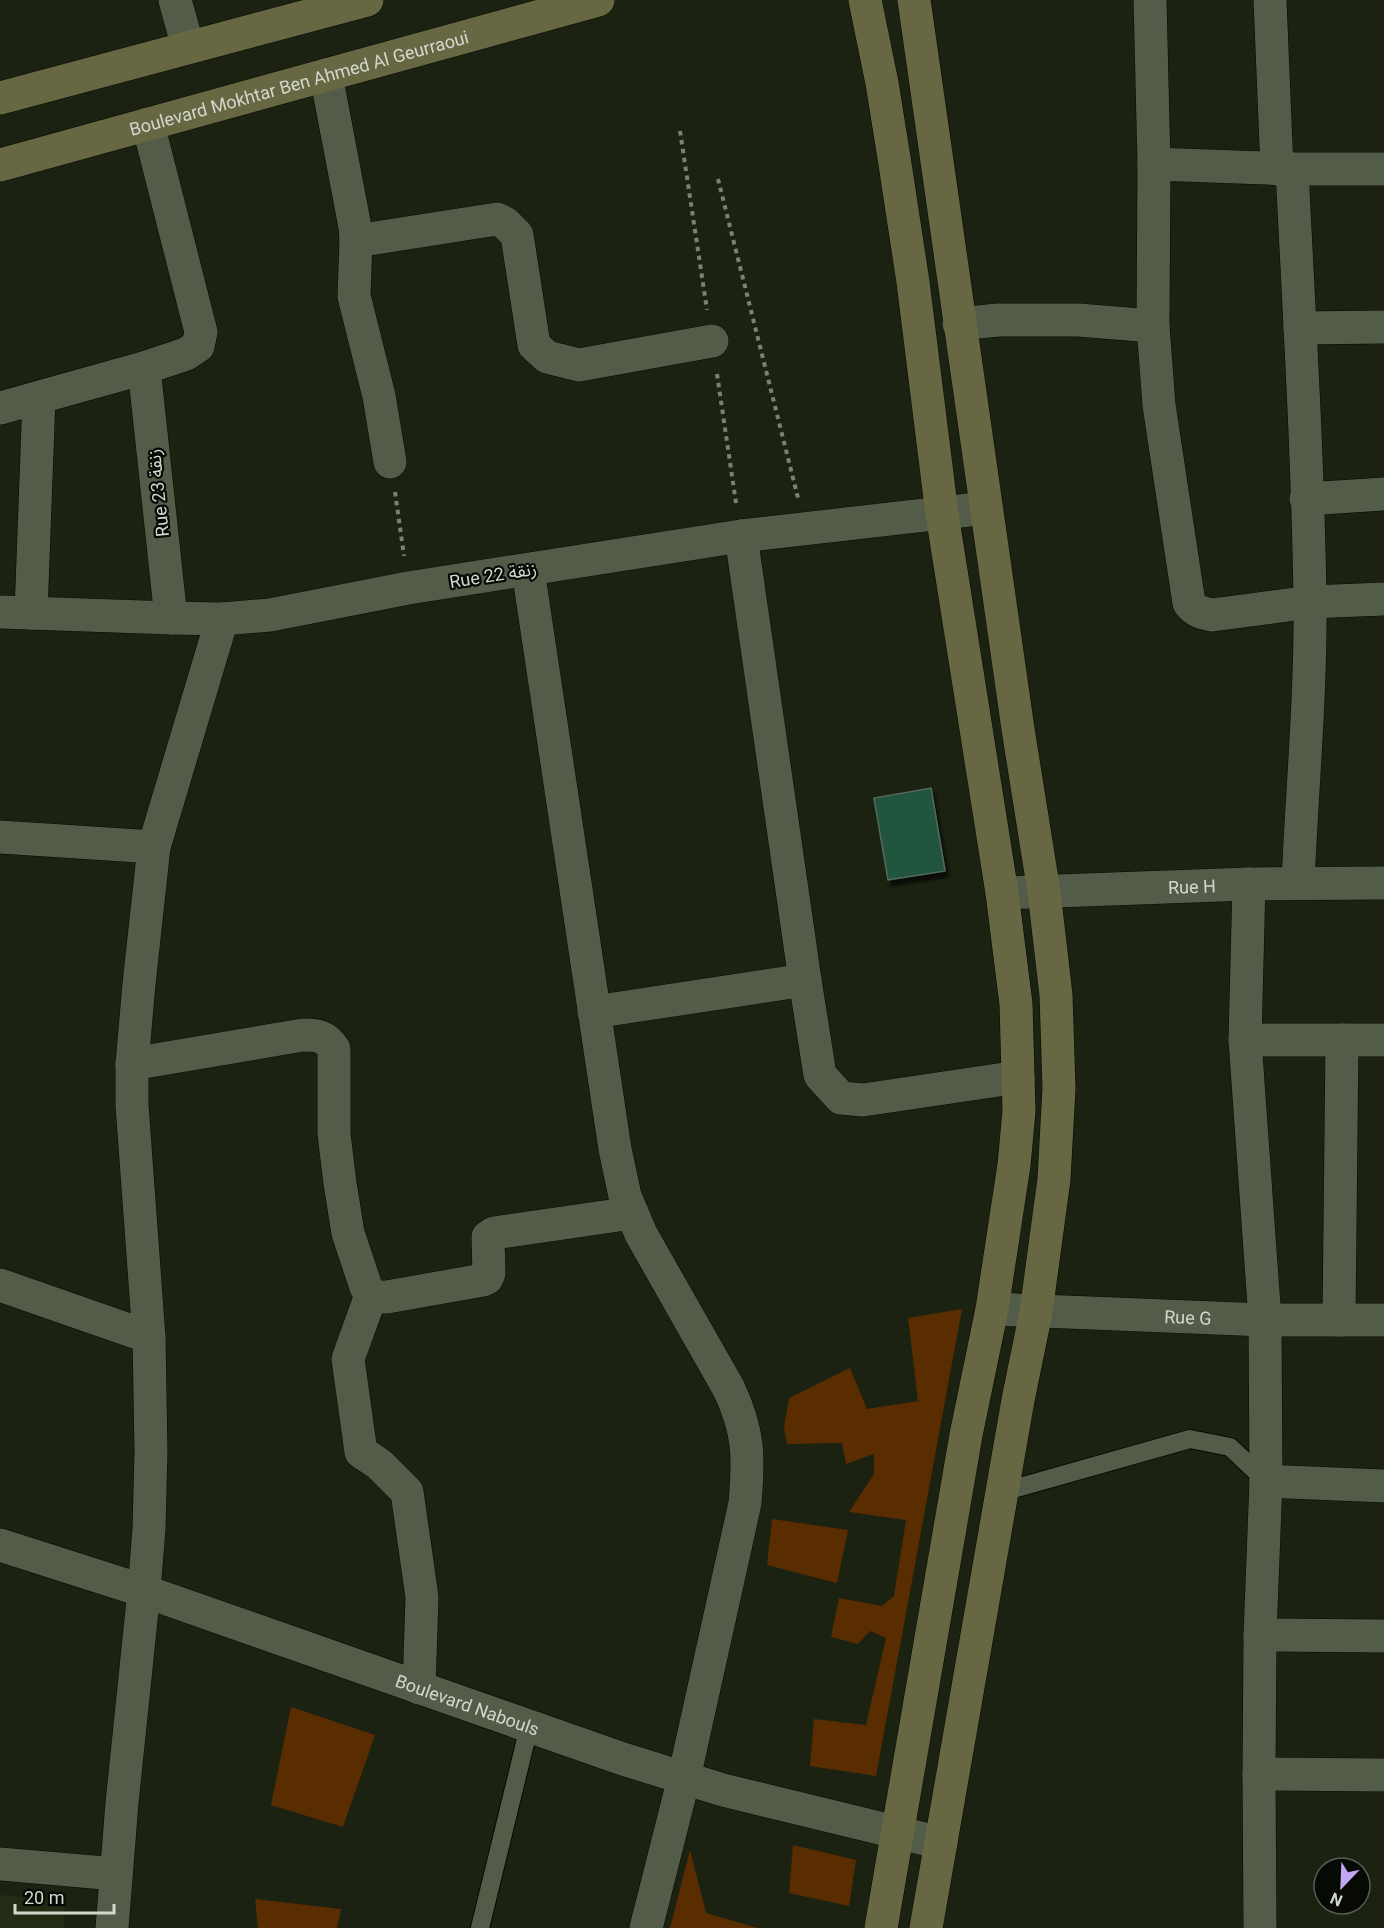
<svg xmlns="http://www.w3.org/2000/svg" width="1384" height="1928" viewBox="0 0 1384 1928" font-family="Roboto,'Noto Sans Arabic',sans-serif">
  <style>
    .built { fill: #222c15 }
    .green { fill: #592d00 }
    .building { fill: #20543d; stroke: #546a5f; stroke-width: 1.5; filter: url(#shadow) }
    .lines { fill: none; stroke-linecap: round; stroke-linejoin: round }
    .lane-casing { stroke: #060b01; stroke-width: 20 }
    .street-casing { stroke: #060b01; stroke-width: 34 }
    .secondary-casing { stroke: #060b01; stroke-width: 34 }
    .path { stroke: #7b8173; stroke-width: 4; stroke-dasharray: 4.5 4.5; stroke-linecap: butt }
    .lane { stroke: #535c49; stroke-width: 18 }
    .street { stroke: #535c49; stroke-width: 33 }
    .secondary { stroke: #676744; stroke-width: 33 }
    .labels { text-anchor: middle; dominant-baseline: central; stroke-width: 4.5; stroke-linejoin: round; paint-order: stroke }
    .street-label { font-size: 18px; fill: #d3d8cd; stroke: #070a04 }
  </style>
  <defs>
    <filter id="shadow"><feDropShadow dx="3.5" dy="6" stdDeviation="1.5" flood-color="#0009"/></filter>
  </defs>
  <rect width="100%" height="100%" fill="#1b2211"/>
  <path class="built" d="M0 1895 65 1899 64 1928H0Z"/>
  <path class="green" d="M962 1309 876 1776 810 1766 814 1719 866 1725 886 1638 870 1631 858 1644 831 1637 839 1598 882 1606 894 1596 906 1520 849 1512 874 1474V1454L846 1464 842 1443 787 1444 784 1428 789 1398 850 1368 867 1409 918 1401 908 1318Z
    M772 1519 848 1530 837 1583 767 1565Z
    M291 1707 375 1735 343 1827 271 1805Z
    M793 1845 856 1860 849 1906 789 1893Z
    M690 1850 706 1913 758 1928H670Z
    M255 1899 341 1909 337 1928H258Z"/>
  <path class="building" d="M931 788 945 871 888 880 874 798Z"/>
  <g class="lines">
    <g class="lane-casing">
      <path id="lane" d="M1002 1492 1190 1439 1230 1447 1266 1481
        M480 1928 529 1727"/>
    </g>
    <g class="street-casing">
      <g id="street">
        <path d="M175 0 188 47"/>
        <path d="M1150 0 1154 164"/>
        <path d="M1270 0 1277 169"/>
        <path d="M326 75 355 227 356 241 354 296 379 396 390 462"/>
        <path d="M1292 169C1299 313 1308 457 1310 601 1311 695 1302 789 1298 883"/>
        <path d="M356 241 497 219 505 223 517 235 534 345 547 357 579 365 712 341"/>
        <path d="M959 324 998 320H1078L1153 326 1154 164 1292 169H1384"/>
        <path d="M1153 326 1159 405 1189 603C1195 611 1202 613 1212 615L1310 602 1384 599"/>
        <path d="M1300 328 1384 327"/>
        <path d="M144 368 171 618"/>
        <path d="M0 408 144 368 186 354 198 346 201 332 148 124"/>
        <path d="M1306 499 1384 494"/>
        <path d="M741 536 805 980 820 1075 841 1098 863 1100 1018 1077"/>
        <path d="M528 570 615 1149 625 1196 641 1234 729 1389C749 1432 749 1456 745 1503L684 1778 646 1928"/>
        <path d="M0 612 171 618 222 619 270 615 408 588 741 536 986 508"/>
        <path d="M31 613 39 398"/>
        <path d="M0 837 154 847"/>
        <path d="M1249 884 1245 1040 1265 1320 1266 1481 1260 1635 1259 1774 1260 1928"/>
        <path id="s1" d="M1002 893 1249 884 1384 883"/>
        <path d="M594 1012 805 980"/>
        <path d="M1245 1040H1384"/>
        <path d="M132 1064 303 1035C317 1035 326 1036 334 1049V1134L340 1183 348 1233 366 1287C371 1297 376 1297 387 1297L483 1280 487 1278 489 1273 488 1237 494 1233 632 1213"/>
        <path d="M0 1285 149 1337"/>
        <path d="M371 1295 348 1359 361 1452 379 1464 407 1492 422 1597 419 1688"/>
        <path id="s2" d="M992 1309 1265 1320H1384"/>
        <path d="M1339 1320 1342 1040"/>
        <path d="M1266 1481 1384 1486"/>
        <path id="s3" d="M0 1545 144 1591 623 1759 723 1790 941 1843"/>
        <path d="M1260 1635 1384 1636"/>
        <path d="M1259 1774 1384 1775"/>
        <path d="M0 1864 116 1874"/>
        <path d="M112 1928 122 1803 144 1591 149 1529 151 1452 149 1337 132 1105V1064L139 984 154 847 222 619"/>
      </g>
    </g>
    <g class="secondary-casing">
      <g id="secondary">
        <path d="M865 0 882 83 895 164 913 282 942 514 1002 893 1016 1004 1019 1111 1014 1165 992 1309 966 1435 881 1928"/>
        <path d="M914 0 1018 729 1044 892 1056 995 1059 1088 1054 1179 1036 1312 1018 1400 926 1928"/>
        <path d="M0 98 367 0"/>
        <path id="s4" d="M0 165 598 0"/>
      </g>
    </g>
    <path class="path" d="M680 131 707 310
      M718 179 798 498
      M717 374 736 503
      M395 492 404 556"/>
    <use href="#lane" class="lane"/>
    <use href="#street" class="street"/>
    <use href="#secondary" class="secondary"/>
  </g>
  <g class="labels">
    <g class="street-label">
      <text stroke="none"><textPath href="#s4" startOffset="310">Boulevard Mokhtar Ben Ahmed Al Geurraoui</textPath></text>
      <text transform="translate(158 493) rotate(-96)">Rue 23 زنقة</text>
      <text transform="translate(493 575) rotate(-9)">Rue 22 زنقة</text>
      <text stroke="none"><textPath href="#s1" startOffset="190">Rue H</textPath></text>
      <text stroke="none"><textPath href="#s2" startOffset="196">Rue G</textPath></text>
      <text stroke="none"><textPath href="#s3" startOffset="494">Boulevard Nabouls</textPath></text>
    </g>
  </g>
  <g transform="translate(1342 1886) rotate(203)"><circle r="28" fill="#070a04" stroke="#595c54" stroke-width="1.5"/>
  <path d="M0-4.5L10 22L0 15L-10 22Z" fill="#c3a7f2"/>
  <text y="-9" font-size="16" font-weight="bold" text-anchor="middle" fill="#d3d8cd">N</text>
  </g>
  <path d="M15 1904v9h99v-9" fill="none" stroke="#d3d8cd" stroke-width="3"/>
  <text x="24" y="1904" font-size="18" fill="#d3d8cd" stroke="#070a04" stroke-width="4.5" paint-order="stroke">20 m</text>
</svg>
